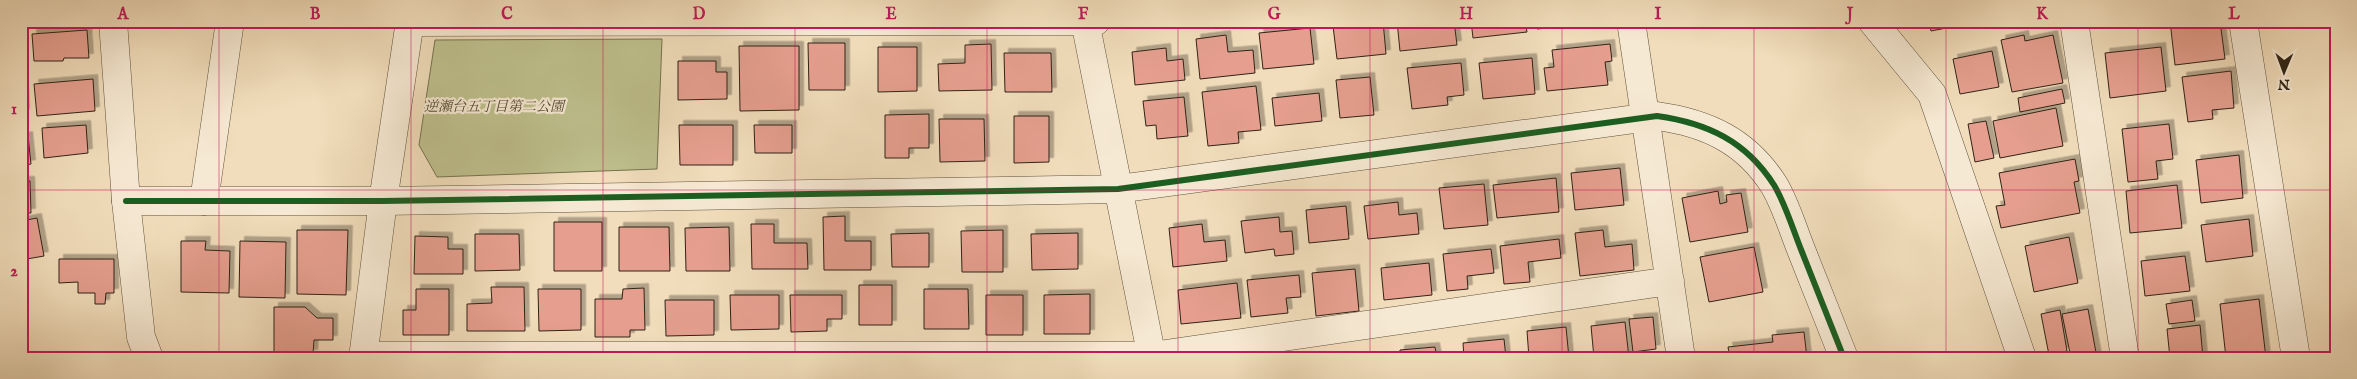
<svg xmlns="http://www.w3.org/2000/svg" width="2357" height="379" viewBox="0 0 2357 379" font-family="'IM FELL English','Noto Serif JP',serif">
  <style>
    .green { fill: #bec08d; stroke: #767251 }
    .building { fill: #e69f8f; stroke: #2f2315; filter: url(#shadow) }
    .lines { fill: none; stroke-linecap: round; stroke-linejoin: round }
    .minor-casing { stroke: #60523e; stroke-width: 29 }
    .tertiary-casing { stroke: #60523e; stroke-width: 29 }
    .minor { stroke: #f6e9d3; stroke-width: 28 }
    .tertiary { stroke: #f6e9d3; stroke-width: 28 }
    .cycleway-casing { stroke: #f6e9d3; stroke-width: 9 }
    .cycleway { stroke: #1b5e20; stroke-width: 6 }
    .grid { fill: none; stroke: #c2185b; stroke-width: 1; stroke-opacity: 0.55 }
    .labels { text-anchor: middle; dominant-baseline: central; stroke-width: 4.5; stroke-linejoin: round; paint-order: stroke }
    .park-label { font-size: 14px; font-style: italic; fill: #534a33; stroke: #f6e9d3 }
    .neatline { fill: none; stroke: #c2185b; stroke-width: 2 }
    .grid-label { font-size: 16px; text-anchor: middle; font-weight: bold; fill: #c2185b }
  </style>
  <defs>
    <filter id="shadow"><feDropShadow dx="4.5" dy="-4.5" stdDeviation="0" flood-color="#0004"/></filter>
  </defs>
  <rect width="100%" height="100%" fill="#f1ddbb"/>
  <filter id="stains"><feTurbulence type="fractalNoise" baseFrequency=".004" numOctaves="4"/><feColorMatrix values="0 0 0 0 .2 0 0 0 0 .09 0 0 0 0 .02 0 0 0 .5 -.17"/></filter>
  <radialGradient id="worn" r=".72"><stop offset=".6" stop-color="#630" stop-opacity="0"/><stop offset="1" stop-color="#630" stop-opacity=".3"/></radialGradient>
  <path class="green" d="M662 39 657 169 437 177 419 145 435 40Z"/>
  <path class="building" d="M26 21H84V25H26Z
    M1383 21 1386 54 1337 59 1333 26Z
    M1397 21H1454L1457 45 1400 51Z
    M1471 21H1525L1527 32 1473 38Z
    M1536 21H1589V24L1537 29Z
    M1929 21H1977V22L1931 31Z
    M2104 21H2155V22L2105 27Z
    M2170 21H2220L2225 59 2175 65Z
    M1310 28 1314 64 1263 69 1259 33Z
    M87 30 89 58H64L63 61H34L32 34Z
    M1226 35 1228 52 1253 50 1255 73 1200 79 1196 39Z
    M2024 35 2025 41 2053 35 2063 83 2012 92 2001 40Z
    M808 43H845V90H809Z
    M991 44 992 90 939 91 938 64 965 63V45Z
    M1610 44 1612 61 1605 62 1608 85 1547 91 1544 68 1554 67 1552 50Z
    M739 46H799V110L740 111Z
    M878 47H917V91L878 92Z
    M2161 47 2166 91 2110 98 2105 53Z
    M1166 48 1167 61 1183 59 1185 80 1135 85 1132 52Z
    M1992 51 1999 87 1960 94 1953 59Z
    M1004 53H1051L1052 92H1005Z
    M1532 58 1535 94 1483 99 1479 63Z
    M678 61H716V72H727V99L678 100Z
    M1461 63 1464 95 1447 97 1448 105 1412 109 1407 68Z
    M2231 71 2234 108 2212 110 2213 119 2188 122 2182 77Z
    M21 74H23L25 113 21 114Z
    M1370 77 1374 115 1340 118 1336 80Z
    M93 79 95 111 37 116 34 84Z
    M1256 86 1261 130 1238 132 1239 143 1208 146 1202 92Z
    M2062 89 2065 103 2020 112 2018 98Z
    M1319 93 1322 121 1275 126 1272 98Z
    M1184 97 1188 136 1157 139 1156 125 1146 126 1143 101Z
    M2056 108 2063 146 2000 158 1993 121Z
    M929 114V148H909V158H885V115Z
    M1014 116H1049V162L1014 163Z
    M939 119H984L985 161 940 162Z
    M1986 121 1994 158 1975 162 1968 124Z
    M2169 124 2173 159 2156 161 2158 179 2128 182 2122 129Z
    M86 125 88 153 44 158 42 128Z
    M679 125H733V165H680Z
    M754 125H792V153H755Z
    M23 132V137L28 136 31 164 21 166Z
    M2239 155 2243 198 2201 203 2196 160Z
    M2075 159 2079 181 2074 182 2080 213 2001 228 1996 206 2005 205 1999 173Z
    M1620 168 1624 205 1575 210 1571 173Z
    M1556 178 1559 212 1497 218 1493 185Z
    M21 181H30L31 213H21Z
    M1484 184 1488 225 1444 229 1439 188Z
    M2177 185 2182 228 2130 233 2126 191Z
    M1718 191 1720 204 1727 202 1726 195 1741 193 1748 232 1690 242 1682 198Z
    M1398 202 1399 215 1417 213 1419 234 1368 239 1364 206Z
    M1346 206 1349 239 1309 243 1306 210Z
    M845 216V241H871V270H824L823 217Z
    M1279 217 1280 232 1292 231 1294 254 1275 256 1274 249 1245 253 1241 221Z
    M37 218 44 256 21 260V221Z
    M2249 219 2253 256 2206 262 2201 225Z
    M554 222H602V271H554Z
    M751 224H774V243H807L808 269H752Z
    M1202 224 1204 242 1225 240 1227 261 1173 267 1169 228Z
    M619 227H669L670 271H619Z
    M729 227 730 271H686L685 228Z
    M297 230H348L346 295 297 294Z
    M1003 230V272H962L961 231Z
    M1603 230 1605 247 1632 244 1634 270 1580 276 1575 233Z
    M929 233V267H892L891 234Z
    M1078 233V269L1032 270 1031 234Z
    M475 234H519L520 270 475 271Z
    M415 236 448 237V249H463V274H414Z
    M2069 237 2078 283 2034 292 2025 246Z
    M1559 239 1561 258 1528 262 1530 282 1504 284 1500 246Z
    M181 241H206L205 250 230 251 229 293 181 292Z
    M240 241 286 242 285 298 239 297Z
    M1754 247 1763 292 1709 302 1700 257Z
    M1491 249 1494 273 1467 276 1468 289 1447 291 1443 254Z
    M2185 256 2190 291 2145 296 2141 261Z
    M59 259H114V293H106L105 304H95V293H78V282L59 283Z
    M1429 263 1432 295 1384 300 1381 268Z
    M1355 269 1359 311 1316 316 1312 273Z
    M1299 275 1301 297 1286 298 1288 313 1251 317 1247 280Z
    M1237 283 1241 318 1181 324 1178 290Z
    M859 285H892V325H859Z
    M491 287H524L525 331H467V304L492 303Z
    M644 288 645 330H630V337H595V299H622L623 289Z
    M416 289H449V335H403V310H416Z
    M538 289H581V330L539 331Z
    M924 289H968L969 329H924Z
    M1090 294V334H1044V295Z
    M730 295H779V329L731 330Z
    M790 295H842V319H827V331L791 332Z
    M986 295H1023V335H986Z
    M2259 299 2266 358H2226L2220 304Z
    M665 300H714V335L666 336Z
    M2192 300 2195 321 2169 324 2166 304Z
    M274 307H305L317 318H333V340H314L313 354H297V358H274Z
    M2088 309 2097 358H2071L2062 314Z
    M2060 310 2067 351 2049 355 2041 314Z
    M1653 317 1656 349 1633 352 1629 319Z
    M1625 322 1629 358H1594L1591 326Z
    M2200 325 2203 358H2170L2167 329Z
    M1566 327 1569 358H1529L1527 331Z
    M1804 332 1807 358H1730L1728 347 1773 342 1772 335Z
    M1504 339 1506 358H1464L1463 343Z
    M1435 347 1437 358H1400V350Z"/>
  <g class="lines">
    <g class="minor-casing">
      <path id="minor" d="M113 21 126 201 141 337 149 358
        M1631 21 1681 358
        M1872 21 1932 94 2022 358
        M2074 21 2125 358
        M2243 21 2296 358
        M410 22 1096 21
        M204 201 230 21
        M364 356H1152L1670 281
        M363 358 383 201 410 21"/>
    </g>
    <g class="tertiary-casing">
      <path id="tertiary" d="M1085 21 1152 358
        M126 201H383L1118 189 1657 116C1707 123 1746 141 1774 185 1786 205 1793 230 1802 252 1816 287 1830 322 1844 358"/>
    </g>
    <use href="#minor" class="minor"/>
    <use href="#tertiary" class="tertiary"/>
    <g class="cycleway-casing">
      <path id="cycleway" d="M126 201H383L1118 189 1657 116C1707 123 1746 141 1774 185 1786 205 1793 230 1802 252 1816 287 1830 322 1844 358"/>
    </g>
    <use href="#cycleway" class="cycleway"/>
  </g>
  <path class="grid" d="M219 21V358M411 21V358M603 21V358M795 21V358M987 21V358M1178 21V358M1370 21V358M1562 21V358M1754 21V358M1946 21V358M2138 21V358M21 190H2336"/>
  <g class="labels">
    <g class="park-label">
      <text x="494" y="107">逆瀬台五丁目第二公園</text>
    </g>
  </g>
  <rect width="2357" height="379" fill="none" stroke="#f1ddbb" stroke-width="55"/>
  <g transform="translate(2284 72) rotate(181)" stroke="#f6e9d3" stroke-width="4" paint-order="stroke">
  <path d="M0-4L9 19L0 12L-9 19Z" fill="#2f2315"/>
  <text y="-8" font-size="14" font-weight="bold" text-anchor="middle" fill="#2f2315">N</text>
  </g>
  <rect x="28" y="28" width="2302" height="324" class="neatline"/>
  <g class="grid-label">
    <text x="123" y="19">A</text>
    <text x="315" y="19">B</text>
    <text x="507" y="19">C</text>
    <text x="699" y="19">D</text>
    <text x="891" y="19">E</text>
    <text x="1083" y="19">F</text>
    <text x="1274" y="19">G</text>
    <text x="1466" y="19">H</text>
    <text x="1658" y="19">I</text>
    <text x="1850" y="19">J</text>
    <text x="2042" y="19">K</text>
    <text x="2234" y="19">L</text>
    <text x="14" y="114">1</text>
    <text x="14" y="276">2</text>
  </g>
  <rect width="100%" height="100%" filter="url(#stains)"/>
  <rect width="100%" height="100%" fill="url(#worn)"/>
</svg>
